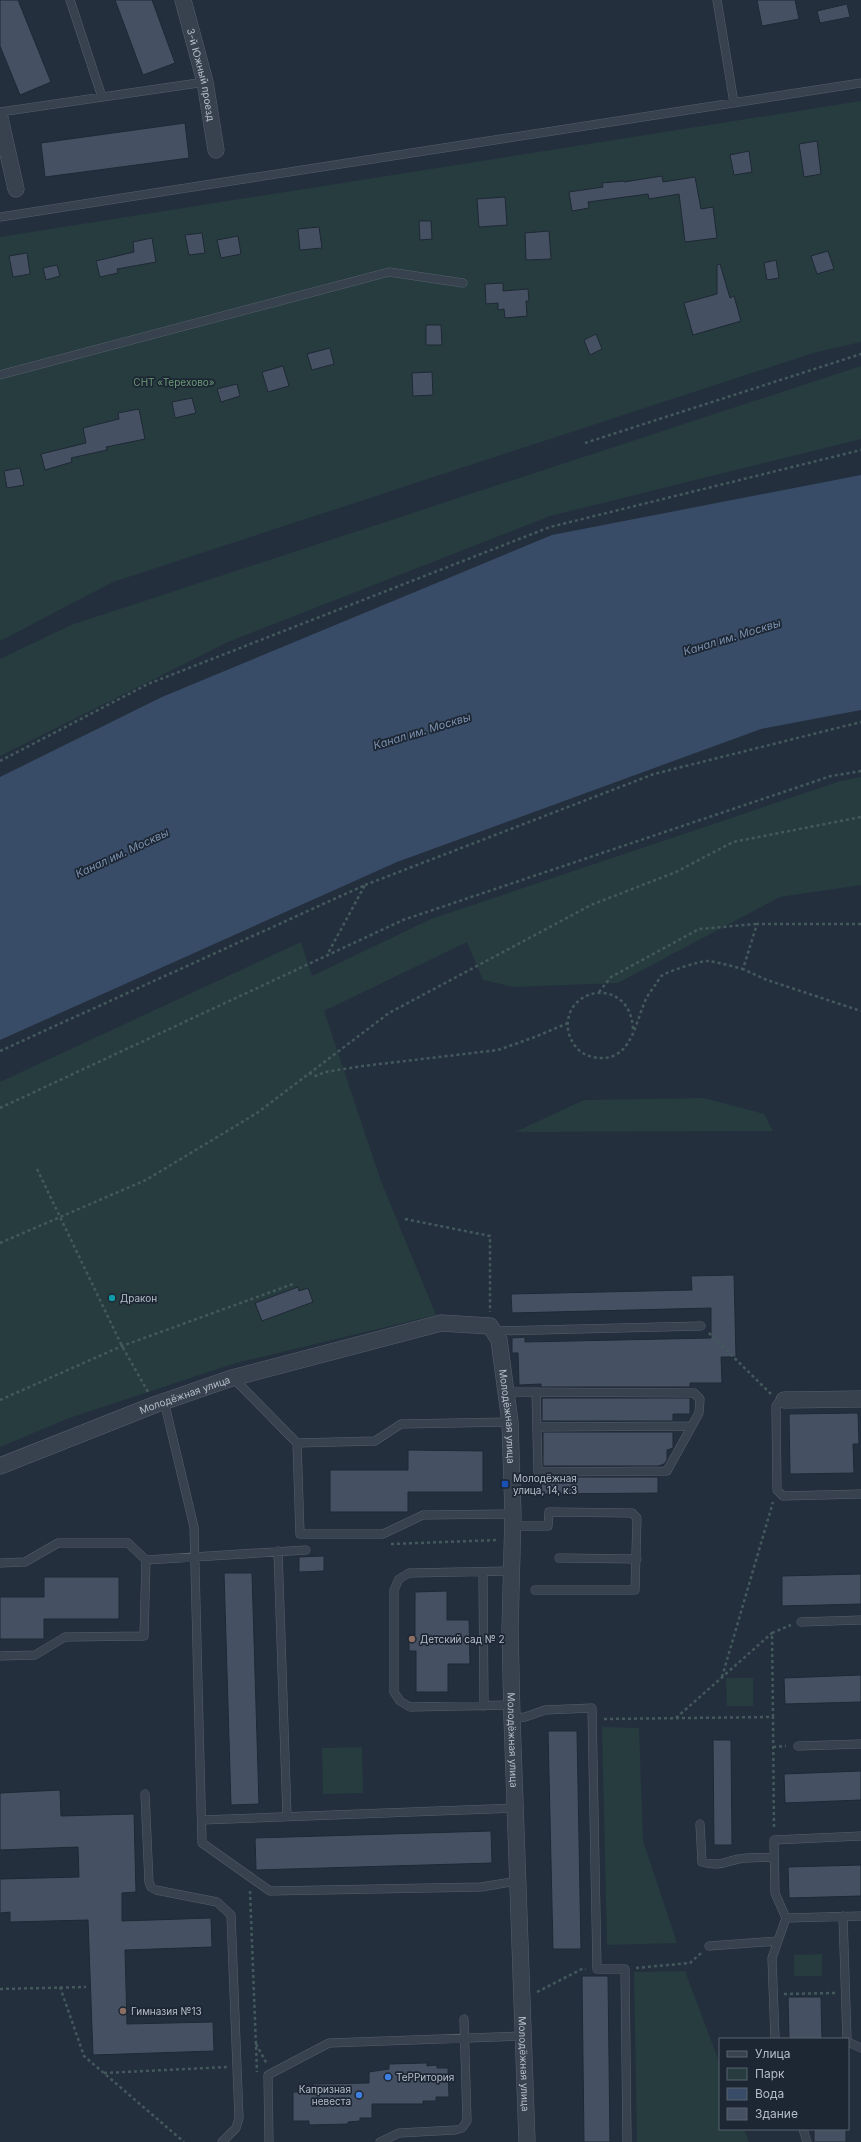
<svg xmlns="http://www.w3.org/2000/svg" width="861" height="2142" viewBox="0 0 861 2142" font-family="Inter,sans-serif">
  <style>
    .green { fill: #263c3f }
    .water { fill: #394c67 }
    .building { fill: #455162; stroke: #1f2835 }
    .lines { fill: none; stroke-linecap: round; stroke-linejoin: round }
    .lane-casing { stroke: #565f6c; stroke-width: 9 }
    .street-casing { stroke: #565f6c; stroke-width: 17 }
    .path { stroke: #44595c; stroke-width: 2.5; stroke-dasharray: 3 3; stroke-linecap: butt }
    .lane { stroke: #38414e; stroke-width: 8 }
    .street { stroke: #38414e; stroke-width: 16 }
    .culture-dot { fill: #0f9aa8; stroke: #1d2633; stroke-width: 1.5 }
    .transit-dot { fill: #1a4fb4; stroke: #1d2633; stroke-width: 1.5 }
    .education-dot { fill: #8d6e63; stroke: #1d2633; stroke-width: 1.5 }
    .shop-dot { fill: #3f7fe0; stroke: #1d2633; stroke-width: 1.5 }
    .labels { text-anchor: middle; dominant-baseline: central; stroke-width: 3.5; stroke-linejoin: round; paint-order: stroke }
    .street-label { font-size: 10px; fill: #b4bcc9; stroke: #1d2633 }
    .park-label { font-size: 10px; fill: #6b9a76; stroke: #1d2633 }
    .poi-label { font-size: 10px; fill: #b4bcc9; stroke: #1d2633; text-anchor: start }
    .water-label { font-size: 11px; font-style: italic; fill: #7c92b1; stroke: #1d2633 }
  </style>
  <rect width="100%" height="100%" fill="#242f3e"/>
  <path class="green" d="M861 101V342L813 353 113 582 0 641V237Z
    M861 366V439L550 516 228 642 0 756V659L71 625Z
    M861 777V885L780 897 618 983 514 987 483 980 467 942 324 1011 381 1181 436 1315 236 1363 69 1418 0 1447V1082L301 942 312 976 431 919 841 781Z
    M704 1098 764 1114 773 1131 515 1132 584 1100Z
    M726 1678H753V1706H727Z
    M602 1727 639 1728 643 1841 677 1943 607 1945Z
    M362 1747 363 1793 323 1794 322 1748Z
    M822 1954V1976H794V1955Z
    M685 1971 720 2064V2129H744L749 2142H637L634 1972Z"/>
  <path class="water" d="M861 475V710L761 729 397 862 0 1040V777L162 697 552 535Z"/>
  <path class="building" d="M0 0H18L51 82 20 95 0 46Z
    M115 0H152L175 63 143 75Z
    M757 0H795L799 19 762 26Z
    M847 4 850 17 820 23 817 11Z
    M185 123 189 158 45 177 41 143Z
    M817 141 821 174 804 177 799 144Z
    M749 151 752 172 734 175 730 155Z
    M662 176 663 182 695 177 701 209 713 207 717 238 685 242 679 194 649 199 648 194 588 202 589 208 572 211 569 192 603 187 602 183 624 181V182Z
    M505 197 507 225 479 227 477 199Z
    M419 221H431L432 239 420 240Z
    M319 227 322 248 300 250 298 229Z
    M549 231 551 259 526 260 525 233Z
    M202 233 205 253 189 255 185 235Z
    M238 236 241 254 221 258 217 240Z
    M152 238 156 262 117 269 118 273 100 277 96 261 134 252 133 242Z
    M828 251 834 269 817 274 811 256Z
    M27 253 30 274 13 277 9 256Z
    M776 260 779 278 767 280 764 263Z
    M720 264 730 298 734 296 741 321 693 335 684 303 717 294V265Z
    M57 265 60 276 46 280 43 268Z
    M503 283V291L528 289 529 301H526L527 316 505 318 504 309 498 310V303L486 304 485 284Z
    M426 325H441L442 345H426Z
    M596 334 602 349 590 355 584 340Z
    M330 348 334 364 312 370 307 354Z
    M283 366 289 386 268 392 262 372Z
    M432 372 433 395 413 396 412 373Z
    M237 384 240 396 221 402 217 389Z
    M192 398 196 413 175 418 172 402Z
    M139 409 145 439 106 447 107 450 71 458 72 462 45 470 41 454 86 443 83 428 119 419 118 413Z
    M20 468 24 485 7 488 4 471Z
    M734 1275 736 1357H721L722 1383H690V1387H541V1384L519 1385 518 1353H512V1338L525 1337V1342L711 1338V1308L512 1313 511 1294 692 1290 691 1276Z
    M298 1287 299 1291 308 1288 313 1302 262 1321 255 1303Z
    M542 1398H690V1414H673V1421H542Z
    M858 1413 859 1444H853L854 1473 790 1474 789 1414Z
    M543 1432H673V1448L667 1450V1460L664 1464 658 1466H543Z
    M408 1450 483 1451V1492H408V1512H330V1470H408Z
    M542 1477H658V1493L541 1494Z
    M324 1556V1571L299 1572V1557Z
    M224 1573H252L259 1804 231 1805Z
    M861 1574V1604L782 1606V1576Z
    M44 1577H119V1619H44V1639H0V1597H44Z
    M447 1591V1620H469L470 1664H448V1692H416V1651H409V1635H415V1592Z
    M861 1675V1702L785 1704 784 1678Z
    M548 1731H577L581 1949H553Z
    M713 1740H731L732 1845H714Z
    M861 1771V1800L785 1803 784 1774Z
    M60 1790 61 1816 134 1814 136 1892 122 1893V1921L211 1918 212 1947 125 1950 127 2024 213 2022 214 2051 93 2055 88 1920 10 1922V1912L0 1913V1879L79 1877 78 1847 0 1850V1793Z
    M491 1831 492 1863 256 1870 255 1838Z
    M861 1865V1896L789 1898 788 1867Z
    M582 1976H608L610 2142H584Z
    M788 1997H821L822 2039H789Z
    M427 2063V2066L437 2065V2068H448L449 2097H436V2101H423V2104H372V2118H360V2121L348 2122V2124L309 2125V2121H293V2092H304V2087H313V2084L369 2083V2072L389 2069V2064Z
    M814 2129H846V2142H814Z"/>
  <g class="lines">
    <g class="lane-casing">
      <path id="lane" d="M70 0 102 97
        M717 0 734 103
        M0 112 205 82
        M0 217 861 83
        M0 375 389 272 463 283
        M493 1331 701 1326
        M232 1378 240 1385 297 1443
        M506 1392 694 1393 700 1399 699 1413 667 1471 538 1472 536 1392
        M784 1400 779 1402 776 1406 777 1490 783 1496 861 1494
        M164 1401 194 1527 202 1843 270 1891 481 1887 518 1881
        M510 1422 401 1424 375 1441 297 1443 300 1534H383L423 1515 513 1514
        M537 1427 692 1426
        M513 1526H548L549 1512H551L632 1513 637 1518 635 1590H535
        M278 1551 287 1816
        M559 1558 637 1559
        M0 1563 25 1562 58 1543H128L146 1560 306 1550
        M511 1571 409 1573 399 1579 394 1590V1692L400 1701 410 1707 512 1705
        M483 1572 484 1706
        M801 1622 861 1620
        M0 1656 35 1655 65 1637 144 1636 146 1560
        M512 1718 525 1717 545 1710 592 1708 597 1969H625L627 2142
        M798 1746 861 1744
        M145 1794 149 1882 151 1887 156 1890 217 1902 231 1915 239 2118 236 2128 222 2142
        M202 1820 515 1808
        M700 1824 702 1862C721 1867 722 1862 739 1859 750 1857 763 1858 774 1857
        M843 1916 847 2039
        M786 1918 861 1916
        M709 1946 778 1941
        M775 2039 772 1958 786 1918 775 1893 774 1840 861 1836
        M848 2042 861 2048
        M803 2129 807 2142
        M269 2142 268 2075 329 2043 524 2036
        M380 2142 399 2133 455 2130 462 2128 467 2121 464 2019"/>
    </g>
    <g class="street-casing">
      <g id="street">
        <path id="s1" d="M183 0 205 82 216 150"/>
        <path d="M0 118 16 189"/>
        <path d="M784 1400 861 1399"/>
        <path id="s2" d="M0 1466 154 1405 232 1378 441 1323 490 1326 499 1340 510 1422 513 1514 510 1629 512 1718 527 2142"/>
      </g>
    </g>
    <path class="path" d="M585 443 861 354
      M0 761 148 684 550 527 861 450
      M365 885 654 774 861 722
      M861 924H757L743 969 767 980 861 1011
      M599 992 611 977 699 929 757 924
      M633 1029C630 975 563 987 568 1029 569 1038 574 1046 581 1052 587 1056 594 1058 601 1058 633 1059 636 1018 647 997 650 992 653 988 656 984 658 981 660 976 663 975 669 971 700 961 707 961 718 962 731 966 743 969
      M0 1051 365 885 327 955
      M309 1073 316 1076 325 1072 363 1066 498 1050 535 1037 568 1023
      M0 1108 403 920 831 776 861 771
      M37 1169 122 1346 148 1392
      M405 1219 490 1236V1312
      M0 1243 146 1180 257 1113 389 1013 591 905 676 872 733 842 861 817
      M709 1333 771 1394
      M0 1400 122 1346 293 1284
      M391 1544 498 1540
      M722 1677 773 1502
      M773 1717 772 1633 791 1625
      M676 1718 772 1633
      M604 1719 773 1717 774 1829
      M773 1747 786 1746
      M250 1891 257 2072
      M636 1968 690 1963 701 1953
      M60 1987 84 2056 184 2142
      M0 1989 86 1987
      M537 1992 582 1969H586
      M784 1994 835 1993
      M256 2044 267 2064
      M104 2073 227 2067"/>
    <use href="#lane" class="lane"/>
    <use href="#street" class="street"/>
  </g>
  <circle class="culture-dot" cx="112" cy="1298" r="4"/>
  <rect class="transit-dot" x="501" y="1480" width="8" height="8" rx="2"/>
  <g class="education-dot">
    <circle cx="412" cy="1639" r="4"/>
    <circle cx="123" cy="2011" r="4"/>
  </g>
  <g class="shop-dot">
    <circle cx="388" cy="2077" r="4"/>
    <circle cx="359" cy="2095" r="4"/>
  </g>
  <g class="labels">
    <g class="street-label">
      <text stroke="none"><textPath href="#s1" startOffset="77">3-й Южный проезд</textPath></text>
      <text stroke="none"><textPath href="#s2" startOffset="198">Молодёжная улица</textPath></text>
      <text stroke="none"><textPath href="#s2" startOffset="607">Молодёжная улица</textPath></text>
      <text stroke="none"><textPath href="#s2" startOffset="931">Молодёжная улица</textPath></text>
      <text stroke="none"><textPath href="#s2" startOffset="1255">Молодёжная улица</textPath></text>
    </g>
    <g class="park-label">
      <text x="174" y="382">СНТ «Терехово»</text>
    </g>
    <g class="poi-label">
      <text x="120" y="1298">Дракон</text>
      <text x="513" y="1478">Молодёжная<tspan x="513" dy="12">улица, 14, к.3</tspan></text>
      <text x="420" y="1639">Детский сад № 2</text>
      <text x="131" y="2011">Гимназия №13</text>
      <text x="396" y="2077">ТеРРитория</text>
      <text x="351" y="2089" text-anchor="end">Капризная<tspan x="351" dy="12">невеста</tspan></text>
    </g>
    <g class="water-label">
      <text transform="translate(732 637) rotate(-17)">Канал им. Москвы</text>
      <text transform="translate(422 731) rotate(-17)">Канал им. Москвы</text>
      <text transform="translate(122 853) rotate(-25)">Канал им. Москвы</text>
    </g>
  </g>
  <rect x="719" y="2038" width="130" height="92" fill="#1d2633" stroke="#59626f"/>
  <rect x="727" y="2051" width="20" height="6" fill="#38414e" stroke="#59626f"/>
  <text x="755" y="2058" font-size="12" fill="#b4bcc9">Улица</text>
  <rect x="727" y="2068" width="20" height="12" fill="#263c3f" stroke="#59626f"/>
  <text x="755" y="2078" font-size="12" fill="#b4bcc9">Парк</text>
  <rect x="727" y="2088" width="20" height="12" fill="#394c67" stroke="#59626f"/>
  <text x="755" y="2098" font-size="12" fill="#b4bcc9">Вода</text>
  <rect x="727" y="2108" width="20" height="12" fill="#455162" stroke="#59626f"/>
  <text x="755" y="2118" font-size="12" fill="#b4bcc9">Здание</text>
</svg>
